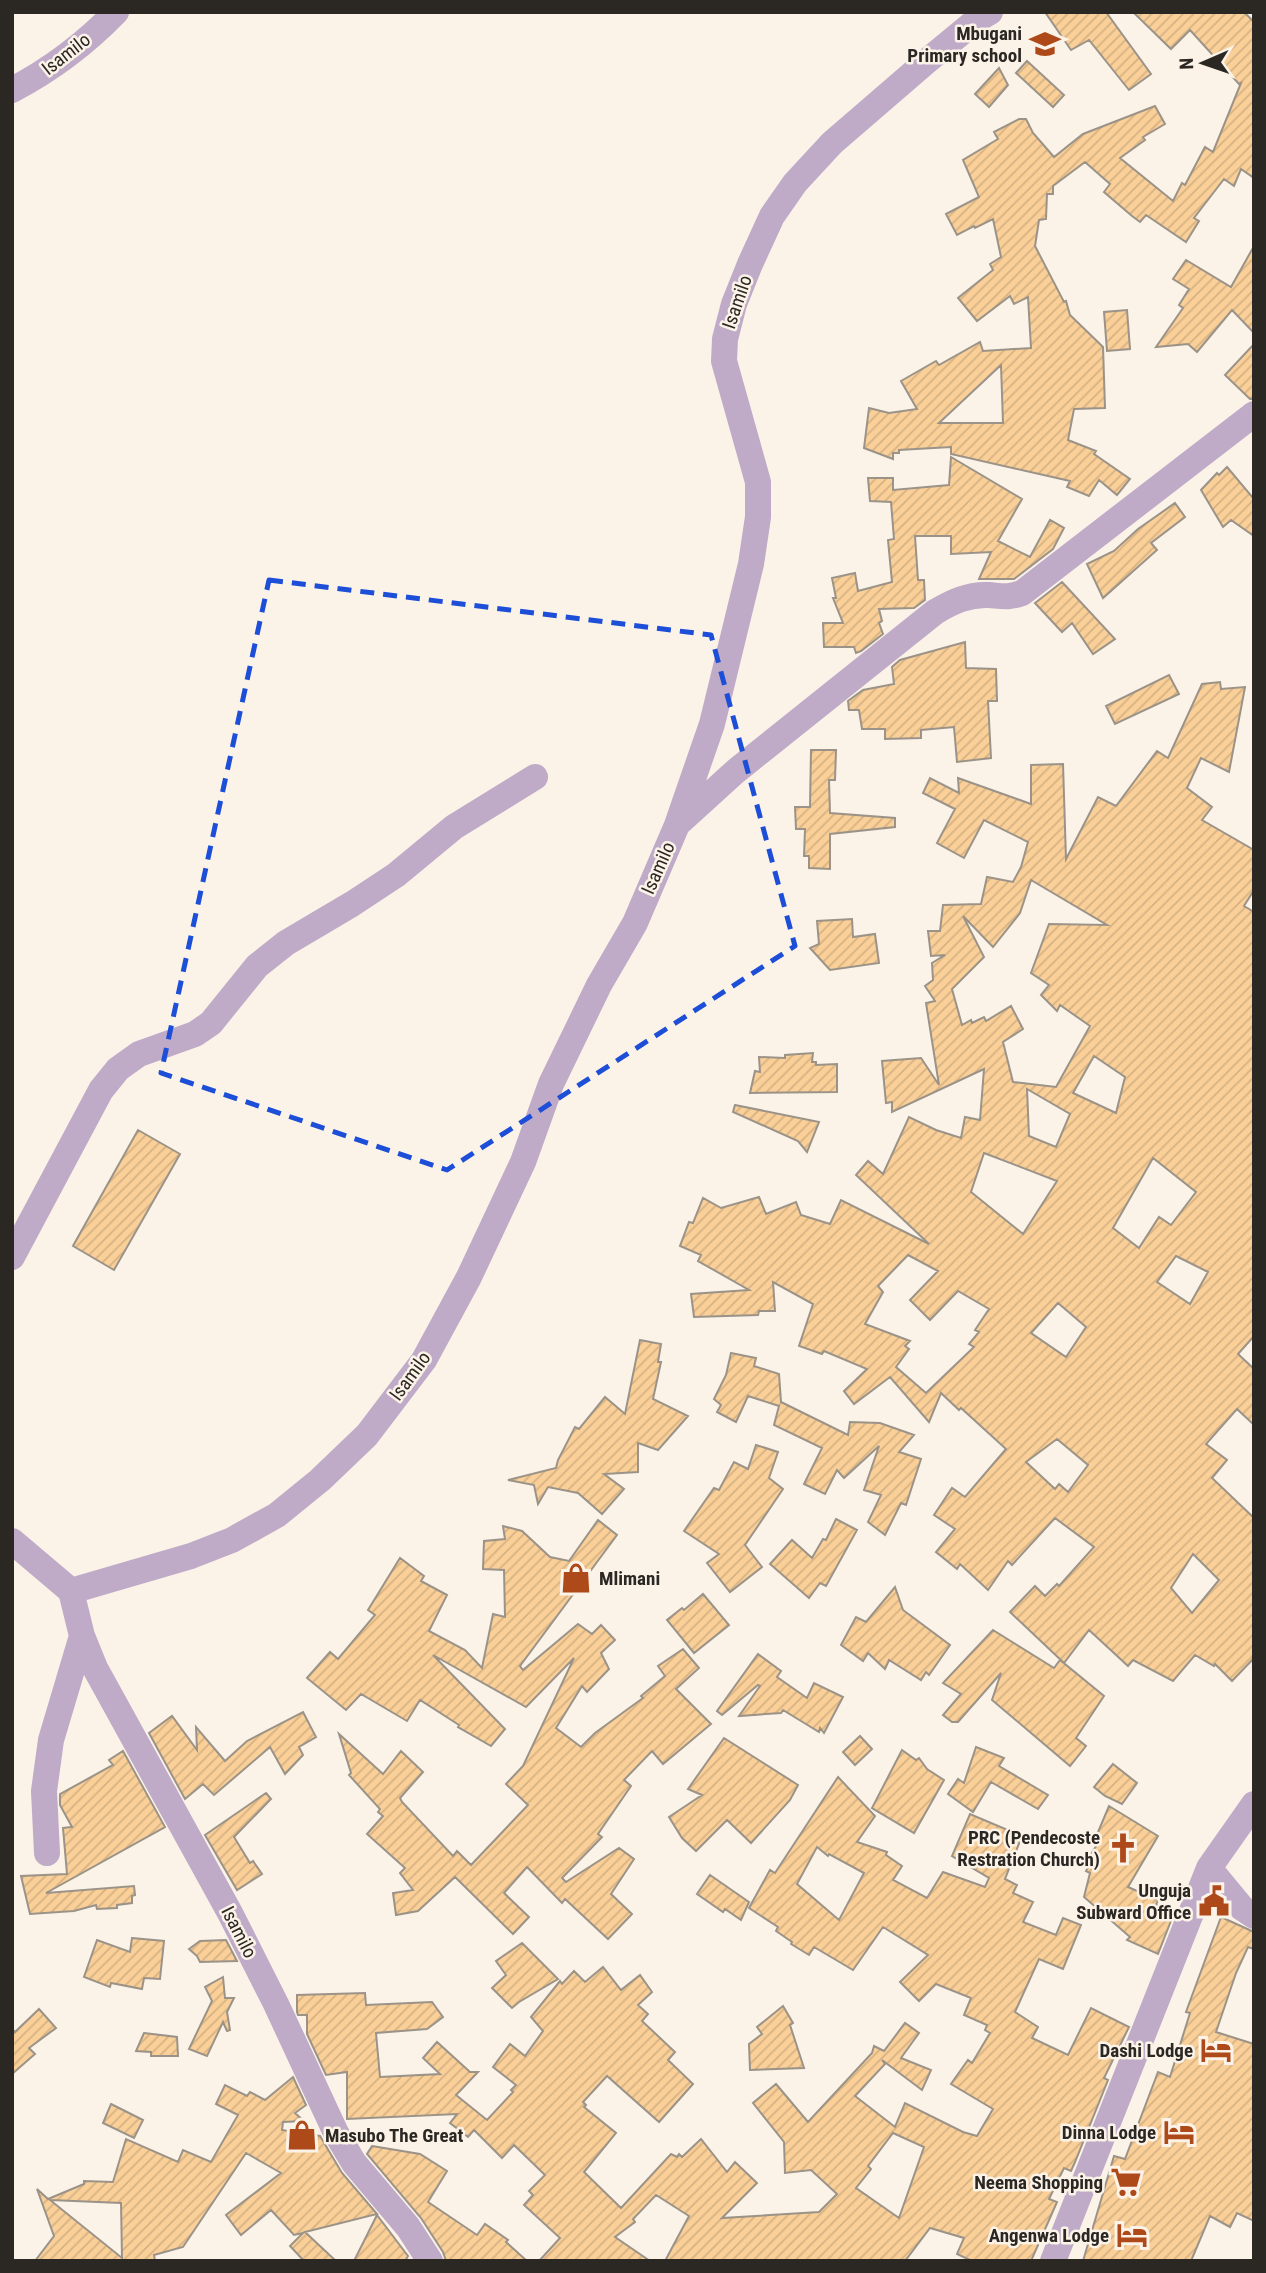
<svg xmlns="http://www.w3.org/2000/svg" width="1266" height="2273" viewBox="0 0 1266 2273" font-family="'Roboto Condensed',sans-serif">
  <style>
    .building { fill: url(#building-hatch); stroke: #9b9388; stroke-width: 2; fill-rule: evenodd }
    .lines { fill: none; stroke-linecap: round; stroke-linejoin: round }
    .minor { stroke: #bfaac8; stroke-width: 26 }
    .marked { fill: none; stroke: #1d4ed8; stroke-width: 5; stroke-dasharray: 14 9; stroke-linejoin: round }
    .labels { text-anchor: middle; dominant-baseline: central; stroke-width: 5; stroke-linejoin: round; paint-order: stroke }
    .poi-label { font-size: 19px; font-weight: bold; fill: #2b2723; stroke: #fcf3e8; text-anchor: end }
    .street-label { font-size: 19px; fill: #2b2723; stroke: #fcf3e8 }
  </style>
  <defs>
    <pattern id="building-hatch" width="6" height="6" patternUnits="userSpaceOnUse" patternTransform="scale(1.75)"><rect width="6" height="6" fill="#facf98"/><path d="M-1 1l2-2M0 6l6-6M5 7l2-2" fill="none" stroke="#d6b283"/></pattern>
  </defs>
  <rect width="100%" height="100%" fill="#fcf3e8"/>
  <path class="building" d="M1045 12H1106L1151 74 1129 90 1089 40 1071 50Z
    M1133 12H1244L1254 22V178L1241 169 1234 186 1224 179 1194 218 1199 221 1186 242 1146 215 1140 222 1132 216 1104 192 1110 184 1085 162 1053 186V194H1047L1046 219 1039 220 1035 246 1064 302 1066 301 1070 315 1103 347 1105 408 1074 409 1068 440 1096 451 1094 454 1130 479 1117 495 1099 480 1089 496 1067 487 1070 481 951 454V447L899 450V453H893V459L864 448 869 408 889 413 917 409 901 381 936 361 939 365 980 342 983 351 1031 348 1028 297 1014 304 1010 296 977 321 958 298 993 270 990 264 1001 257 993 219 975 228 974 226 957 235 946 214 979 197 963 160 998 139 994 132 1019 119H1026L1033 133 1054 157 1083 134 1155 106 1165 124 1143 137 1145 140 1120 158 1173 201 1182 183 1185 185 1205 147 1213 152 1241 83 1239 84 1190 30 1171 49ZM1001 365 1003 423H939Z
    M1027 61 1064 95 1053 107 1016 73Z
    M999 68 1008 85 989 107 975 94Z
    M1254 246V333L1232 310 1197 352 1188 344 1156 347 1183 308 1179 305 1189 289 1173 279 1186 260 1231 287Z
    M1127 310 1130 349 1107 351 1104 312Z
    M1254 344V399H1250L1225 375Z
    M951 457 1022 499 998 541 1030 557 1050 520 1064 528 1053 549 1014 579H979L991 552 951 554V536H915L918 580H924L925 600 914 608 879 609 882 621 879 623 883 634 861 651 856 653 854 647H824L823 623H843L833 598H836L832 578 855 573 858 591 892 582 888 540 894 539 891 502 870 501 868 478H893V490L949 485Z
    M1227 467 1254 499V536L1231 520 1223 527 1201 490 1217 473 1219 475Z
    M1175 503 1185 517 1151 543 1157 550 1103 598 1087 564 1114 551 1138 529Z
    M1062 582 1115 639 1093 654 1072 623 1062 632 1035 603Z
    M965 642 966 668 996 669 997 701H988L991 758 957 762 954 727 921 730V738L885 739V729H862L859 710H849L848 701 863 690 894 684 892 667 900 660Z
    M1169 675 1179 694 1115 724 1106 706Z
    M1220 682 1221 689 1245 687 1229 772 1201 758 1187 788 1212 807 1202 820 1254 850V890L1244 906 1254 912V1336L1238 1354 1254 1369V1425L1237 1409 1206 1444 1227 1460 1212 1478 1254 1518V1658L1232 1681 1215 1664 1214 1666 1195 1655 1173 1681 1133 1660 1128 1666 1089 1630 1064 1663 1010 1612 1035 1586 1045 1596 1057 1584 1059 1586 1094 1547 1055 1518 1012 1565 1008 1561 988 1590 960 1564 957 1569 936 1552 955 1529 934 1515 952 1488 965 1497 1006 1449 961 1408 959 1410 941 1393 929 1422 890 1377 854 1404 844 1391 867 1369 824 1351 822 1354 799 1346 813 1304 773 1282 775 1311H759L758 1315 694 1317 691 1294 749 1290 698 1261 701 1255 680 1246 689 1222 693 1223 703 1198 721 1208 759 1197 766 1214 796 1202 801 1215 830 1224 841 1200 929 1244 856 1175 868 1161 883 1174 909 1117 936 1130 961 1138 965 1117 980 1120 984 1069 892 1112V1102L886 1103 882 1061 921 1058 939 1085 926 1003 935 1001 925 986 933 980 932 963 945 955 931 956 928 931H940L943 905 981 904 987 877 1013 882 1021 867 1028 842 984 820 964 858 937 843 955 809 923 793 930 778 959 793 958 778 1031 804V765L1063 764 1066 859 1098 797 1116 806 1157 751 1168 758 1202 684ZM1031 880 1107 925 1049 924 1031 973 1049 985 1041 995 1057 1011 1060 1005 1090 1026 1056 1087 1013 1082 1003 1042 1023 1029 1011 1006 986 1021 984 1017 972 1023 971 1020 962 1025 952 989 984 957 963 916 993 947 1020 913ZM1094 1056 1125 1077 1116 1113 1073 1093ZM1027 1089 1070 1114 1056 1147 1029 1136ZM984 1153 1057 1181 1023 1234 971 1192ZM1153 1158 1196 1192 1171 1225 1159 1217 1139 1248 1113 1228ZM908 1255 938 1271 910 1300 930 1320 958 1291 989 1309 975 1330 979 1332 969 1344 974 1347 926 1393 896 1367 909 1349 905 1346 910 1341 865 1324 883 1292 878 1286ZM1176 1256 1208 1272 1190 1304 1157 1282ZM1058 1303 1086 1327 1066 1357 1031 1333ZM1057 1439 1088 1465 1068 1492 1059 1484 1055 1489 1026 1462ZM1193 1554 1219 1580 1192 1613 1171 1588Z
    M811 750H836L835 780H829L830 813 895 818V827L830 834V869L809 868V856H804L805 829H796L795 807H810Z
    M852 919 853 937 875 934 879 963 830 970 810 948 819 944 817 921Z
    M813 1053 812 1062H816V1065L837 1064V1092L750 1093 755 1071 760 1072 759 1057 785 1058V1055Z
    M735 1105 819 1122 807 1152 798 1141 733 1112Z
    M138 1130 180 1154 114 1270 73 1246Z
    M640 1340 661 1344 658 1362H661L653 1399 688 1416 658 1450 638 1443V1472L604 1474 624 1489 602 1514 578 1493 548 1487 538 1504 534 1485 508 1480 556 1468 558 1460 575 1427 579 1429 605 1397 625 1414Z
    M731 1353 756 1358 754 1366 779 1374 781 1402 848 1435 850 1422 880 1423 914 1435 899 1452 921 1459 906 1505 901 1503 885 1535 868 1522 881 1495 864 1490 879 1446 844 1478 837 1470 825 1494 804 1484 822 1448 774 1425 779 1406 748 1396 736 1422 717 1412 721 1405 714 1399 726 1375Z
    M756 1445 778 1452 769 1478 783 1489 745 1545 762 1567 730 1592 707 1563 719 1554 684 1531 714 1488 719 1490 734 1462 748 1469Z
    M836 1519 857 1530 826 1586 820 1583 809 1598 770 1564 792 1540 812 1558 823 1539 826 1540Z
    M598 1520 617 1535 520 1666 523 1670 578 1624 592 1634 601 1625 615 1640 601 1653 609 1669 587 1692 582 1686 556 1728 581 1747 595 1733 643 1698 641 1696 665 1676 658 1666 683 1649 699 1668 676 1689 711 1724 663 1764 652 1751 624 1780 631 1786 598 1834 602 1837 562 1878 566 1882 619 1848 634 1859 611 1894 632 1914 608 1939 565 1899 562 1903 527 1867 504 1893 529 1917 513 1934 455 1877 418 1911 396 1915 393 1893 413 1890 400 1873 405 1868 367 1834 383 1816 378 1812 380 1809 349 1775 351 1773 339 1734 383 1774 401 1751 423 1772 400 1798 402 1802 453 1856 457 1851 471 1865 528 1805 506 1784 523 1766 574 1658 526 1707 433 1655 505 1729 491 1746 458 1727 459 1725 420 1700 407 1721 361 1694 346 1710 307 1678 330 1652 338 1659 375 1615 368 1610 400 1558 424 1576 421 1581 447 1595 429 1631 465 1650 482 1668 493 1614 505 1617 504 1570 483 1569 484 1541 505 1539 503 1526 522 1531 550 1557 569 1561Z
    M895 1587 903 1610 950 1645 929 1675 926 1672 921 1680 889 1660 885 1669 868 1653 863 1661 841 1645 856 1617 866 1622Z
    M703 1594 729 1625 694 1653 667 1620 682 1608 684 1610Z
    M993 1630 1054 1668 1060 1660 1104 1696 1076 1738 1086 1746 1070 1766 992 1700 1001 1673 958 1722H952L943 1715 961 1694 943 1683Z
    M758 1654 781 1671 777 1677 807 1698 814 1683 843 1697 824 1733 820 1728 819 1732 783 1710 781 1713 739 1716 760 1686 758 1685 722 1715 717 1711Z
    M303 1712 316 1737 299 1747 303 1755 285 1774 270 1747 214 1795 203 1784 185 1799 149 1733 172 1716 197 1750 196 1727 225 1761 247 1741Z
    M860 1736 872 1749 855 1765 843 1752Z
    M724 1738 798 1785 790 1800 751 1843 727 1820 696 1851 682 1838 669 1817 702 1795 688 1789Z
    M976 1747 1004 1758 999 1766 1048 1795 1038 1809 991 1782 973 1812 948 1794 958 1779 964 1783Z
    M902 1750 916 1760 919 1758 927 1769 944 1780 914 1833 872 1808Z
    M123 1751 165 1827 46 1893 134 1886 135 1895 132 1896V1903L117 1905V1908L97 1909 96 1905 74 1911 30 1914 21 1876 67 1874 63 1828 72 1827 60 1805V1794L113 1765 109 1760Z
    M1113 1764 1137 1783 1122 1804 1105 1796 1094 1787Z
    M838 1777 875 1816 857 1842 887 1852 886 1855 902 1866 893 1880 927 1898 943 1872 985 1887 989 1878 952 1856 970 1814 1022 1836 1005 1879 1017 1885 1013 1893 1033 1902 1023 1922 1056 1935 1063 1918 1081 1925 1063 1969 1039 1959 1015 2012 1038 2027 1032 2038 1068 2055 1091 2008 1129 2027 1104 2078 1108 2080 1075 2162 1071 2171 1064 2168 1049 2199 1057 2202 1031 2261H972L957 2254 964 2238 930 2228 905 2261H665L689 2216 656 2195 633 2219 635 2222 615 2237 650 2261H539L560 2238 524 2205 533 2195 529 2191 545 2175 514 2145 502 2158 474 2130 468 2137 450 2123 457 2114 347 2119V2072L326 2075 307 2034V2015H298L297 2012V1995L365 1993 366 2005 432 2002 443 2017 427 2029 376 2033 380 2077 440 2074 423 2058 437 2042 470 2072H478L456 2095 487 2120 513 2092 511 2090 516 2085 493 2067 510 2044 525 2056 543 2031 531 2017 560 1981 562 1984 574 1971 585 1982 603 1967 621 1990 640 1975 652 1992 638 2005 648 2014 642 2021 675 2052 668 2060 693 2084 659 2122 607 2076 583 2102 586 2105 584 2107 616 2133 584 2172 621 2208 671 2154 677 2157 679 2154 682 2157 701 2139 727 2172 735 2162 757 2183 722 2218 819 2212 837 2194 811 2170 785 2173 784 2142 753 2103 776 2084 808 2122 872 2053 874 2046 884 2051 905 2023 919 2033 901 2058 931 2070 922 2090 882 2060 885 2064 855 2096 895 2127 905 2103 963 2132 977 2136 993 2109 951 2084 968 2060 972 2063 990 2033 985 2030 987 2025 964 2015 971 1998 936 1984 919 2001 900 1982 928 1955 883 1927 853 1970 814 1947 809 1955 791 1944 792 1942 776 1931 778 1927 749 1908 770 1870 775 1873ZM817 1847 828 1856 829 1854 864 1873 839 1920 797 1884ZM893 2133 924 2147 899 2218 856 2188 871 2169 868 2166Z
    M266 1793 271 1799 234 1837 250 1863 253 1861 262 1874 237 1890 205 1835Z
    M1109 1806 1158 1836 1128 1887 1158 1900 1156 1905 1174 1913 1158 1954 1127 1940 1130 1937 1084 1897 1090 1873 1086 1871 1089 1866 1085 1864 1098 1843 1093 1844Z
    M710 1875 749 1902 741 1920 725 1909 723 1912 697 1894Z
    M1221 1917 1254 1932V1949L1248 1947 1236 1973 1216 2032 1254 2044V2221L1237 2213 1230 2227 1210 2216 1191 2261H1083L1114 2156 1125 2159 1158 2072 1170 2077 1190 2013 1186 2012Z
    M132 1938 164 1941 160 1979 144 1978 142 1989 111 1983 110 1987 84 1977 97 1940 130 1952Z
    M226 1940 237 1961 200 1962 197 1956 189 1949 200 1941Z
    M522 1943 558 1979 519 2002 512 2008 492 1988 506 1975 496 1961Z
    M223 1977 225 1998H234L227 2012 230 2030 227 2031 223 2022 207 2056 189 2049 212 2001 205 1987Z
    M783 2006 793 2023 790 2025 804 2068 750 2070 749 2044 762 2034 757 2027Z
    M39 2009 56 2028 29 2048 35 2054 12 2074V2029L15 2032Z
    M144 2033 177 2037 178 2056H151V2052L136 2051Z
    M293 2077 306 2105 295 2113 304 2121 283 2122 282 2130 320 2136 342 2173 377 2214 305 2232 336 2261H304L290 2246 303 2233 294 2235 271 2210 241 2235 226 2215 281 2173 246 2153 183 2247 154 2255 155 2261H35L54 2236 37 2189 48 2199 84 2184V2181L113 2182 126 2139 178 2162 183 2150 211 2162 238 2115 216 2104 225 2085 247 2096 250 2092 265 2100ZM50 2200 121 2203 122 2258Z
    M111 2104 143 2120 134 2138 103 2123Z
    M372 2146 420 2154 447 2171 428 2202 477 2235 485 2224 508 2240 506 2242 527 2261H446L443 2252 421 2218 367 2154Z
    M377 2215 408 2256 405 2261H354Z"/>
  <g class="lines">
    <path class="minor" d="M12 90C52 69 85 44 116 12
      M681 821 736 771 935 612C952 602 968 594 989 595 1002 596 1009 598 1022 593L1254 414
      M12 1257 101 1090 118 1069 139 1054 195 1034 211 1023 257 966 286 943 352 904 396 875 454 827 535 777
      M12 1541 71 1591 82 1636 95 1668 230 1913 276 2004 336 2133 354 2163 408 2227 430 2261
      M71 1591 191 1556 232 1540 277 1515 320 1480 367 1435 424 1360 469 1277 523 1162 551 1084 599 985 635 923 677 825 712 724 751 564 758 517V482L724 361 725 339 734 304 750 264 772 216 795 183 832 143 927 61 978 19 990 12
      M47 1853 44 1791 51 1740 82 1636
      M1209 1868 1242 1908 1254 1916
      M1053 2261 1209 1868 1254 1804"/>
  </g>
  <path class="marked" d="M269 580 711 635 795 946 447 1170 161 1073Z"/>
  <defs>
    <g id="school-bare" transform="scale(2.415)"><path d="M0-5L7-2L0 1L-7-2ZM-4 1L0 2.5L4 1V4Q0 6-4 4Z" fill="#ae491a" stroke="#fcf3e8" stroke-width="2.5" paint-order="stroke"/></g>
    <g id="shop-bare" transform="scale(2.415)"><path d="M-5-2.5h2.3a2.7 3.5 0 0 1 5.4 0H5L5.5 6h-11ZM-1.5-2.5h3a1.5 2.3 0 0 0-3 0Z" fill="#ae491a" stroke="#fcf3e8" stroke-width="2.5" paint-order="stroke"/></g>
    <g id="church-bare" transform="scale(2.415)"><path d="M-1.2-6h2.4v3.5h3.3v2.4h-3.3V6h-2.4V-.1h-3.3v-2.4h3.3Z" fill="#ae491a" stroke="#fcf3e8" stroke-width="2.5" paint-order="stroke"/></g>
    <g id="civic-bare" transform="scale(2.415)"><path d="M-.6-6.5H3V-4.5H.6V-3L4-1V1h2V6H-6V1h2V-1L-.6-3ZM-1.2 2.5V6h2.4V2.5Z" fill="#ae491a" stroke="#fcf3e8" stroke-width="2.5" paint-order="stroke"/></g>
    <g id="hotel-bare" transform="scale(2.415)"><path d="M-6-4.5h1.5V1H6V5H4.5V3h-9V5H-6ZM-4 0a1.8 1.8 0 1 1 3.6 0ZM.5 0V-2.5h3Q6-2.5 6 0Z" fill="#ae491a" stroke="#fcf3e8" stroke-width="2.5" paint-order="stroke"/></g>
    <g id="supermarket-bare" transform="scale(2.415)"><path d="M-6-5.5h2.5l.6 2H6L4.5 2H-2.5L-4.4-4H-6ZM-1.5 3.2a1.3 1.3 0 1 0 .1 0ZM3 3.2a1.3 1.3 0 1 0 .1 0Z" fill="#ae491a" stroke="#fcf3e8" stroke-width="2.5" paint-order="stroke"/></g>
  </defs>
  <g fill-rule="evenodd">
    <use href="#school-bare" x="1045" y="44"/>
    <use href="#shop-bare" x="576" y="1578"/>
    <use href="#church-bare" x="1123" y="1848"/>
    <use href="#civic-bare" x="1214" y="1901"/>
    <use href="#hotel-bare" x="1216" y="2050"/>
    <use href="#hotel-bare" x="1179" y="2132"/>
    <use href="#shop-bare" x="302" y="2135"/>
    <use href="#supermarket-bare" x="1126" y="2182"/>
    <use href="#hotel-bare" x="1132" y="2235"/>
  </g>
  <g class="labels">
    <g class="poi-label">
      <text x="1022" y="33">Mbugani<tspan x="1022" dy="22">Primary school</tspan></text>
      <text x="599" y="1578" text-anchor="start">Mlimani</text>
      <text x="1100" y="1837">PRC (Pendecoste<tspan x="1100" dy="22">Restration Church)</tspan></text>
      <text x="1191" y="1890">Unguja<tspan x="1191" dy="22">Subward Office</tspan></text>
      <text x="1193" y="2050">Dashi Lodge</text>
      <text x="1156" y="2132">Dinna Lodge</text>
      <text x="325" y="2135" text-anchor="start">Masubo The Great</text>
      <text x="1103" y="2182">Neema Shopping</text>
      <text x="1109" y="2235">Angenwa Lodge</text>
    </g>
    <g class="street-label">
      <text transform="translate(66 54) rotate(-38)">Isamilo</text>
      <text transform="translate(737 302) rotate(-71)">Isamilo</text>
      <text transform="translate(658 868) rotate(-66)">Isamilo</text>
      <text transform="translate(410 1376) rotate(-54)">Isamilo</text>
      <text transform="translate(239 1932) rotate(63)">Isamilo</text>
    </g>
  </g>
  <rect width="1266" height="2273" fill="none" stroke="#2b2723" stroke-width="28"/>
  <g transform="translate(1203 63) rotate(268)" stroke="#fcf3e8" stroke-width="5" paint-order="stroke">
  <path d="M0-5L12 26L0 18L-12 26Z" fill="#2b2723"/>
  <text y="-10" font-size="19" font-weight="bold" text-anchor="middle" fill="#2b2723">N</text>
  </g>
</svg>
